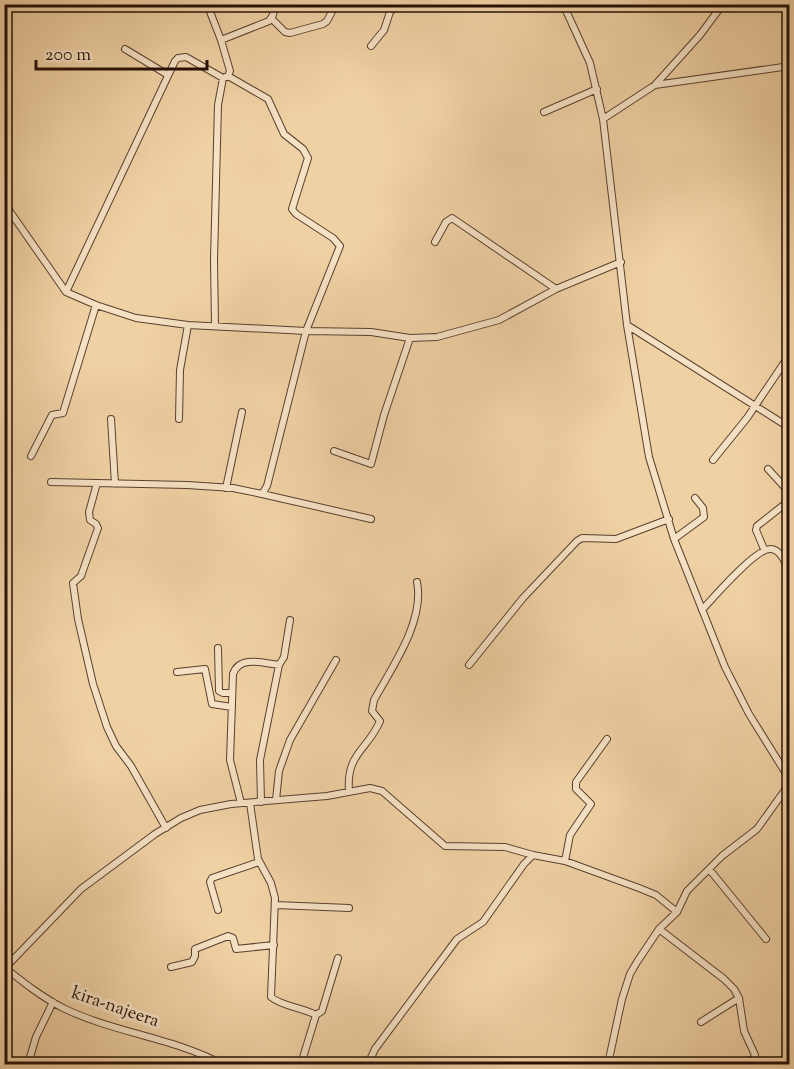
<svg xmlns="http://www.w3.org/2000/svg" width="794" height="1069" viewBox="0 0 794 1069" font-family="'Sorts Mill Goudy',serif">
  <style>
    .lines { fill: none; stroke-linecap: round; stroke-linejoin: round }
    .minor-casing { stroke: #59402e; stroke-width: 8 }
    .minor { stroke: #f5e1c4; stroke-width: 6 }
    .labels { text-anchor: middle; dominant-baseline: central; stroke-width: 6; stroke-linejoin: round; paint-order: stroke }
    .street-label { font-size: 18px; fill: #271006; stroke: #f5e1c4 }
  </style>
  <rect width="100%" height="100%" fill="#f0d1a4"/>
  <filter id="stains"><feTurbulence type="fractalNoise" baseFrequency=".00333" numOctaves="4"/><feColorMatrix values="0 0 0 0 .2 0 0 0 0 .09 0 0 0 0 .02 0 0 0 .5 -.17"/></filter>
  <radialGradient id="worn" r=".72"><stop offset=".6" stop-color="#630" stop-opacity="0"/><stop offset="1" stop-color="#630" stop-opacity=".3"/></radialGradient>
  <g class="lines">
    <g class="minor-casing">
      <path id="minor" d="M563 4 590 63 603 119 627 325 649 457 674 539 725 667 749 714 790 780
        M271 18 285 32 290 33 323 24 327 21 336 4
        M221 40 269 21 273 15 275 4
        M371 46 384 30 390 12 397 4
        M125 49 168 75
        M655 85 790 66
        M544 112 597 89
        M603 119 655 85 700 35 723 4
        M4 203 66 292 96 305 136 318 188 325 306 331 371 332 410 338 437 337 499 320 556 289 621 262
        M435 242 446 222 452 218 556 289
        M66 292 175 61 178 58 186 57 223 78 228 76 230 71 221 40 207 4
        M215 325 214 260 218 105 223 78
        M627 325 790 428
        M111 419 115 484
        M179 419 180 370 188 325
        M334 451 371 464 384 415 410 338
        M31 456 52 415 63 413 96 305
        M713 460 747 418 786 360
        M768 469 790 493
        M51 482 187 485 233 488 262 494 267 486 306 331 340 246 333 238 296 214 292 209 308 158 303 149 284 134 268 99 228 76
        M97 483 89 512 90 520 96 524 98 528 81 576 73 583 78 619 93 684 107 727 116 746 131 766 166 828
        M226 488 242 412
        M262 494 371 519
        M674 539 704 517 703 508 695 498
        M764 549 756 530 757 526 790 500
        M702 610C713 598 757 547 771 549 782 550 786 565 790 574
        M218 648 219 691 223 693H232
        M469 665 523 598 577 541 582 538 616 539 669 519
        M177 672 205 669 212 704 232 707
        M349 791C346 753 368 750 380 721L372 711 374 700C392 667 425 621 417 582
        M276 800 279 771 290 740 336 660
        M261 802 260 760 279 665
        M241 803 230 760 233 674C239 655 263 663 279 665L284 657 290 620
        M250 803 258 859 271 883 275 898 271 997C283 1007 302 1007 316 1015L301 1064
        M565 861 570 835 591 804 576 789V782L607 739
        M709 869 766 939
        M275 905 349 908
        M218 910 210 882 212 878 259 862
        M659 929 724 979 734 989 739 998 744 1031 755 1055 753 1059 741 1064
        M4 967C24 983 43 998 65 1009 116 1033 173 1038 222 1064
        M171 967 192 962 195 956V949L228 936 233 938 236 949 274 945
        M5 968 81 889 155 834 181 818 200 810 231 804 327 796 370 788 382 791 445 846 505 847 533 855 565 861 639 888 656 895 677 912
        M316 1015 322 1011 338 958
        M701 1022 739 998
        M28 1064 36 1037 53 1002
        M368 1064 375 1049 457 939 483 922 524 864 533 855
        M608 1064 622 999 630 974 637 962 659 929 677 912 687 891 722 856 757 829 790 783"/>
    </g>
    <use href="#minor" class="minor"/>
  </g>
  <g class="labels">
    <g class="street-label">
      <text transform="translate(115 1008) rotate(19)">kira-najeera</text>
    </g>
  </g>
  <rect width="794" height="1069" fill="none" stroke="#f0d1a4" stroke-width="24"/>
  <rect x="6" y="6" width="782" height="1057" fill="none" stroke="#271006" stroke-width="3"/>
  <rect x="12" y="12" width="770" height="1045" fill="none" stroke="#271006" stroke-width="1.5"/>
  <path d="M36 60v9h171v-9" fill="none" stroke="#271006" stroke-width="3"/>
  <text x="45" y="60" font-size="18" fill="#271006" stroke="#f5e1c4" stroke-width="4.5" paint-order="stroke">200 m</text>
  <rect width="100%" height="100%" filter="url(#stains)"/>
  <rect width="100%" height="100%" fill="url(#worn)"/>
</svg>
